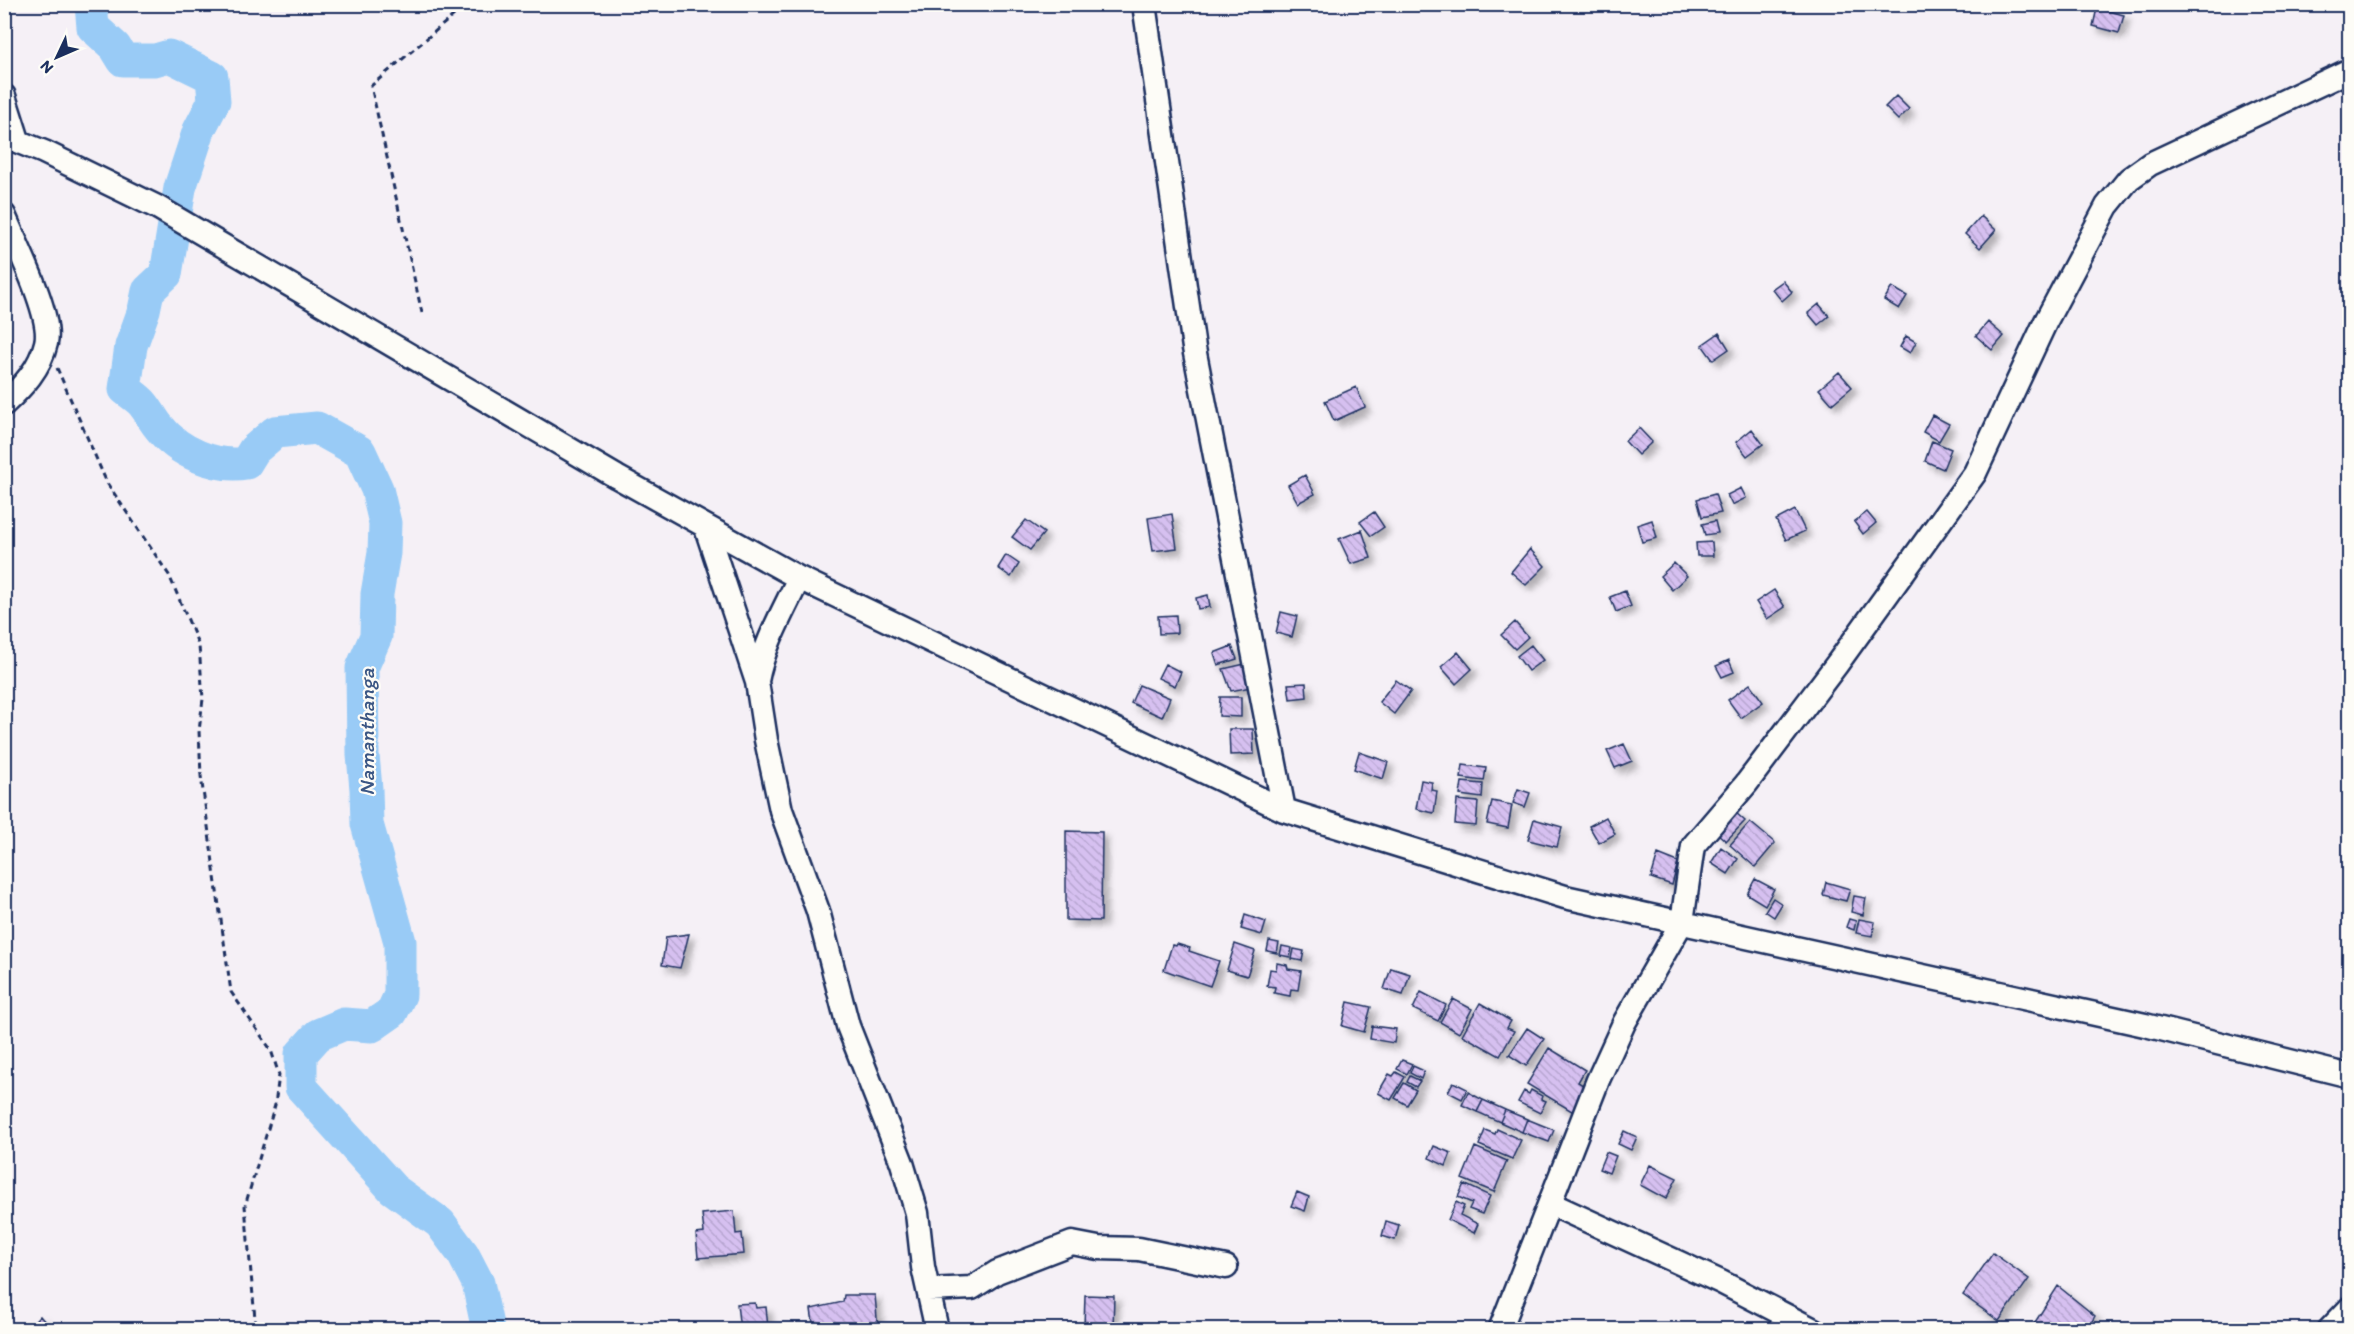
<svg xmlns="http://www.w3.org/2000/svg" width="2354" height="1334" viewBox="0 0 2354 1334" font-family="Itim,sans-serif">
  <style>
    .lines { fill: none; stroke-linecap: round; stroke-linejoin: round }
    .river { stroke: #99cbf6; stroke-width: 33 }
    .building { fill: url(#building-back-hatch); stroke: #1b2f5e; stroke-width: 1.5; filter: url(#shadow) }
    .minor-casing { stroke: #1b2f5e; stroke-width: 27 }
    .path { stroke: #1b2f5e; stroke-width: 3; stroke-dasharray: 6 4.5; stroke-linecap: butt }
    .minor { stroke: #fdfcf7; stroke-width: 22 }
    .labels { text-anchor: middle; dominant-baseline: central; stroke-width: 4.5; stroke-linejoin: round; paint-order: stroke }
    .water-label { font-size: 21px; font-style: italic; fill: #3a5684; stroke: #fdfcf7 }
  </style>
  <defs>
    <pattern id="building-back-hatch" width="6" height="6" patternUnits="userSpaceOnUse" patternTransform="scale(1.5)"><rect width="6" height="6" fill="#d6c0f0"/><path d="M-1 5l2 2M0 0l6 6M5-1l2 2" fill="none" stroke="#b7a5d0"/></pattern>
    <filter id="shadow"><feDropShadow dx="5.5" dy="5.5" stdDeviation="3" flood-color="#0004"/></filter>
  </defs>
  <rect width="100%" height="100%" fill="#f5f0f6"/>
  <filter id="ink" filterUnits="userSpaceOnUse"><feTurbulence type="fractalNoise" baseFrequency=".0167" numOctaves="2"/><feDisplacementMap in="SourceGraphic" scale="12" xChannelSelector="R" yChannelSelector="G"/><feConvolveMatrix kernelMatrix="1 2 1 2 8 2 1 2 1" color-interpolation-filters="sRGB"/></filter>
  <g filter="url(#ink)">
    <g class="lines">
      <path class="river" d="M91 4 93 27 115 47 123 60H155L169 56 212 77 214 101 199 130 180 188 166 274 148 291 144 310 131 346 125 389C131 394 138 398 143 404 149 411 153 420 159 427 178 452 215 468 246 463L254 450 275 432 317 428 360 452 377 489 385 523 384 553 377 594 376 636 362 668 363 755 366 789 367 824 400 942V995L392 1012 372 1026 344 1024 318 1035 301 1054V1087L393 1189 440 1223 463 1254 478 1283 488 1330"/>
    </g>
    <path class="building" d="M2097 8 2124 15 2119 33 2093 26Z
      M1896 96 1909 109 1898 120 1885 107Z
      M1981 216 1996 230 1980 248 1965 234Z
      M1783 281 1792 292 1782 301 1772 289Z
      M1892 287 1907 296 1899 309 1884 300Z
      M1819 304 1829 316 1818 325 1808 313Z
      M1988 322 2004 336 1992 350 1976 336Z
      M1719 333 1729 349 1713 360 1702 345Z
      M1906 336 1916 342 1910 353 1900 347Z
      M1839 372 1852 387 1832 404 1819 389Z
      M1356 387 1365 407 1334 421 1325 401Z
      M1932 415 1949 424 1939 441 1923 432Z
      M1639 428 1652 442 1638 455 1625 441Z
      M1752 429 1763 444 1747 456 1736 442Z
      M1932 441 1951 449 1943 469 1925 461Z
      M1305 475 1315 494 1298 503 1288 485Z
      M1741 488 1746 498 1732 505 1727 495Z
      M1715 494 1721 513 1702 517 1697 499Z
      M1795 510 1805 531 1786 540 1776 520Z
      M1374 512 1384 527 1371 536 1360 522Z
      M1867 512 1876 523 1863 534 1854 522Z
      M1172 514 1177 548 1153 551 1148 518Z
      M1026 520 1044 533 1030 550 1012 537Z
      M1652 520 1657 538 1642 542 1637 525Z
      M1715 521 1718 533 1705 535 1702 524Z
      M1362 530 1371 558 1351 564 1339 539Z
      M1712 542 1713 556H1697L1696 543Z
      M1530 549 1545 566 1526 585 1511 572Z
      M1006 555 1019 564 1011 577 998 568Z
      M1674 563 1687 576 1672 590 1660 576Z
      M1774 590 1785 607 1767 619 1756 602Z
      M1625 591 1631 606 1616 612 1610 597Z
      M1208 595 1210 607 1198 609 1196 598Z
      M1281 612 1297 616 1292 637 1276 633Z
      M1176 615 1177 633 1159 634 1158 616Z
      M1515 622 1528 637 1515 649 1501 635Z
      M1531 645 1543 660 1528 671 1517 656Z
      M1232 646 1237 659 1218 665 1214 653Z
      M1458 652 1472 669 1456 684 1441 667Z
      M1729 660 1734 672 1722 677 1716 666Z
      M1165 664 1181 672 1175 686 1158 678Z
      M1245 664 1251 687 1231 691 1223 669Z
      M1396 680 1411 691 1394 714 1379 702Z
      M1306 683 1307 697 1290 699 1288 684Z
      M1750 684 1763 702 1741 718 1728 700Z
      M1139 685 1170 698 1162 717 1131 703Z
      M1220 697H1241V717L1219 716Z
      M1229 729H1253L1254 754 1230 755Z
      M1624 744 1632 761 1615 768 1607 751Z
      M1359 752 1388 762 1383 779 1354 769Z
      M1463 765 1486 768 1484 781 1461 778Z
      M1421 780 1432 782 1431 790 1437 791 1434 813 1416 809Z
      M1462 782 1483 784 1482 798 1460 795Z
      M1518 789 1530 793 1525 807 1513 803Z
      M1457 800 1478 802 1476 826 1455 824Z
      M1492 801 1512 805 1508 828 1487 824Z
      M1735 812 1745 821 1726 841 1717 833Z
      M1606 817 1615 834 1599 843 1589 826Z
      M1534 819 1562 827 1557 847 1528 840Z
      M1750 822 1775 843 1755 867 1730 845Z
      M1066 831 1102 832 1101 921 1066 920Z
      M1721 847 1738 859 1728 874 1711 863Z
      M1658 854 1678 862 1672 885 1651 878Z
      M1755 879 1774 889 1765 905 1747 894Z
      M1826 882 1850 889 1846 901 1823 895Z
      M1854 896 1866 898 1863 915 1851 912Z
      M1773 898 1782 904 1774 917 1765 911Z
      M1245 915 1266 922 1262 935 1241 929Z
      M1849 919 1856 921 1854 930 1846 927Z
      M1859 919 1875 922 1872 936 1856 933Z
      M689 934 680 968 662 965 666 937Z
      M1269 941 1279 943 1277 953 1267 951Z
      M1177 944 1190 948 1189 951 1219 961 1210 986 1164 970 1172 945 1176 946Z
      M1235 944 1255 951 1247 976 1227 970Z
      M1282 946 1292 948 1290 957 1280 955Z
      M1294 949 1304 951 1302 961 1292 959Z
      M1277 963 1287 965 1288 969 1301 971 1298 990 1291 989 1290 996 1274 993 1275 987 1267 986 1270 969 1276 970Z
      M1391 968 1410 974 1403 995 1384 989Z
      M1421 992 1446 1005 1438 1021 1413 1009Z
      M1453 999 1472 1009 1459 1033 1440 1022Z
      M1348 1002 1371 1007 1364 1032 1342 1026Z
      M1480 1003 1511 1021 1507 1028 1514 1031 1500 1056 1462 1035Z
      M1372 1026 1396 1029 1394 1043 1370 1039Z
      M1527 1028 1544 1039 1526 1066 1509 1055Z
      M1549 1048 1585 1070 1578 1082 1589 1089 1575 1113 1527 1084Z
      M1402 1060 1412 1064 1407 1074 1397 1069Z
      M1413 1066 1424 1071 1421 1079 1410 1073Z
      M1396 1072 1405 1077 1391 1100 1378 1093 1389 1074 1393 1076Z
      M1410 1076 1420 1081 1416 1087 1407 1082Z
      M1453 1082 1467 1089 1462 1099 1448 1092Z
      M1404 1083 1416 1090 1407 1105 1395 1098Z
      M1531 1090 1542 1096 1541 1099 1546 1101 1540 1113 1518 1102 1524 1091 1529 1094Z
      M1468 1092 1483 1100 1477 1112 1462 1105Z
      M1483 1100 1505 1110 1500 1122 1477 1112Z
      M1505 1110 1527 1119 1522 1132 1500 1122Z
      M1527 1119 1554 1130 1549 1142 1522 1132Z
      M1497 1129 1521 1140 1512 1159 1479 1145 1485 1130 1495 1134Z
      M1624 1131 1637 1137 1631 1150 1618 1144Z
      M1434 1146 1451 1153 1446 1166 1429 1158Z
      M1475 1147 1507 1161 1494 1192 1462 1179Z
      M1606 1152 1616 1156 1609 1173 1599 1169Z
      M1650 1165 1677 1178 1666 1199 1640 1185Z
      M1464 1184 1490 1196 1482 1214 1469 1209 1472 1203 1458 1197Z
      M1297 1192 1309 1197 1305 1211 1291 1206Z
      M1456 1202 1464 1206 1460 1215 1478 1224 1474 1233 1448 1220Z
      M734 1211 736 1234 742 1233 744 1254 698 1258 696 1234 704 1233 702 1214Z
      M1386 1221 1399 1225 1395 1240 1382 1236Z
      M1993 1253 2029 1279 1999 1321 1963 1295Z
      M2058 1286 2095 1316 2087 1330H2030Z
      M844 1295H875L878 1330H814L811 1309 843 1302Z
      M1085 1295 1114 1296 1113 1328 1084 1327Z
      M755 1303 756 1308 766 1307 768 1328 740 1330 737 1304Z
      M40 1316 52 1330H27Z"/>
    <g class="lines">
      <g class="minor-casing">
        <path id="minor" d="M1144 4 1194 348 1284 810
          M4 96 18 140
          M4 136 44 152 157 207 617 477 799 578 1284 810 1565 897 2145 1025 2350 1076
          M4 215C16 244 53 316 46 343 40 369 23 386 4 404
          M706 528 757 682 766 740 781 810 818 911 848 1026 902 1163 917 1213 923 1267 937 1330
          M757 681C764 644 783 612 799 578
          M1551 1204 1721 1282 1814 1330
          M928 1290 972 1288 997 1272 1072 1243 1098 1248 1139 1249 1226 1267
          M1500 1330 1598 1080 1624 1023 1682 922 1693 846 1746 784 1837 664 1975 473 2046 321 2107 206 2129 179 2150 164 2350 70
          M2329 1330 2350 1308"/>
      </g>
      <path class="path" d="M422 313 371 86 467 4
        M57 368 107 483 169 575 199 646 203 699 199 731 201 776 231 992 271 1050 279 1075 275 1105 245 1206 256 1330"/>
      <use href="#minor" class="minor"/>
    </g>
  </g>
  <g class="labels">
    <g class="water-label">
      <text transform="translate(366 732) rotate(-90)">Namanthanga</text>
    </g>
  </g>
  <rect width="2354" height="1334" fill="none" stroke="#fdfcf7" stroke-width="24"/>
  <rect x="12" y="12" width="2330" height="1310" fill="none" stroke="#1b2f5e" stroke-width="2" filter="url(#ink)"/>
  <g transform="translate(57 57) rotate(226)" stroke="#fdfcf7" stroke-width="4.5" paint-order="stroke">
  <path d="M0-4.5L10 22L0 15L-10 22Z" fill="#1b2f5e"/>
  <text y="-9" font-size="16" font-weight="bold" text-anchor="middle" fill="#1b2f5e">N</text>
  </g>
</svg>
